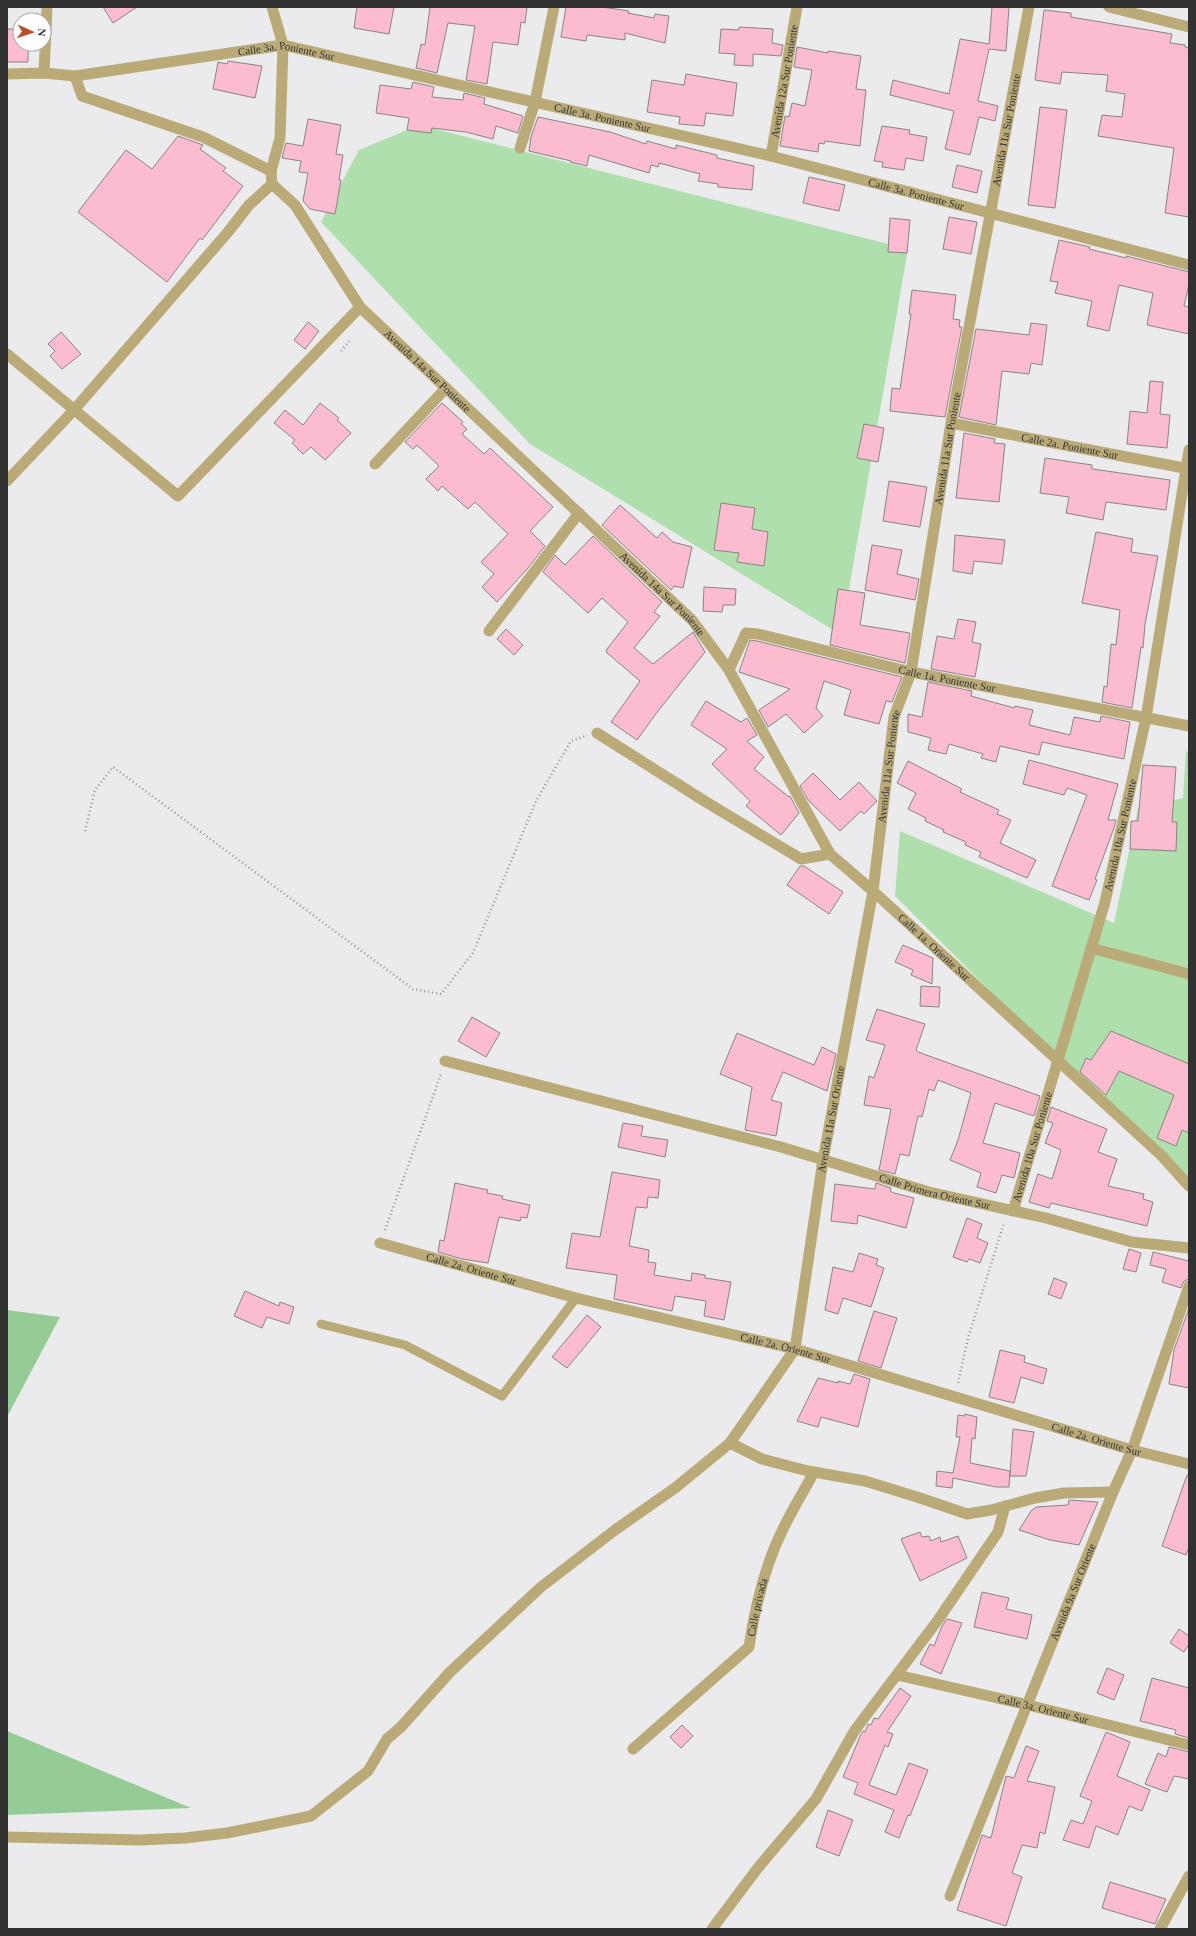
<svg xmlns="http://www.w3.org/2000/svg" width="1196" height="1936" viewBox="0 0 1196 1936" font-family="'Times New Roman',serif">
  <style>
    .green { fill: #aedfad }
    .forest { fill: #95cb94 }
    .building { fill: #fcbccf; stroke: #888485 }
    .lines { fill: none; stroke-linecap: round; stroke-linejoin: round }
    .path { stroke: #959496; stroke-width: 2.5; stroke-dasharray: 1 3; stroke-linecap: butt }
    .service { stroke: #b9aa77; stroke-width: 9 }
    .minor { stroke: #b9aa77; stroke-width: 11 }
    .labels { text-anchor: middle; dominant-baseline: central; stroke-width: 3; stroke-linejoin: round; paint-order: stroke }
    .street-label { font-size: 11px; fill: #323233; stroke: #fff }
  </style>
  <rect width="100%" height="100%" fill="#ebeaec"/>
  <path class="green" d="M419 125 908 249 841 635 530 444 321 222 359 150Z
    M1186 751 1189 752V1189L895 896 900 831 1114 923 1138 808 1183 798Z"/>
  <path class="forest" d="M7 1310 60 1317 7 1417Z
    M7 1731 191 1808 7 1815Z"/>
  <path class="building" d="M103 7H137L113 23Z
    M357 7H394L389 34 354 28Z
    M430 7H527L525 23 521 22 518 45 493 42 487 84 466 80 475 26 448 23 437 73 416 68 421 44 425 45Z
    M566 7H602L629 11 628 13 654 18 655 14 669 16 665 43 625 33V40L587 35 586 41 561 37Z
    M992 7H1009L1006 51 989 49 978 101 998 106 995 121 979 117 970 155 945 149 954 111 890 95 893 80 949 94 960 39 989 44Z
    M1044 10 1071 13V17L1172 34 1170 43 1185 45V47L1189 48V217L1165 213 1174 148 1098 136 1102 115 1122 117 1125 94 1106 91 1108 75 1062 72 1060 84 1035 80Z
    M739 27 773 29 772 43 783 45 781 56 753 54V66L734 65 735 54 719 53 721 29 739 30Z
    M7 29H20V44H28V62H7Z
    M797 47 828 53V51L861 56 856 89 866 90 860 146 825 141 824 144 819 143 818 152 780 146 785 116 789 117 792 103 805 106 812 70 794 67Z
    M228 61 262 66 255 98 213 89 218 62 227 64Z
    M686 74 737 83 733 116 706 113 704 126 679 124 680 117 647 112 652 80 684 85Z
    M413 82 434 87 432 97 463 100 464 93 485 98 484 104 523 116 518 133 496 126 493 139 466 132 432 128 431 133 407 130 409 118 376 113 380 85 411 89Z
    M1040 107 1067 110 1055 208 1028 205Z
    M538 117 610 132 646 144 647 141 676 149V145L717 155V158L754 166 752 190 718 187V184L698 181 700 174 659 163 658 167 651 165 649 173 589 155 587 166 570 162 571 161 529 151 531 137Z
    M308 119 341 125 336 154 343 155 339 180H341L335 214 310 209 303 201 308 173 299 172 301 161 282 158 286 143 303 146Z
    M882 126 910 130 909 134 927 137 923 161 906 158 904 170 882 167 883 162 874 161Z
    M178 136 203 145 200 149 226 168 223 171 243 186 202 240 200 238 167 282 78 212 126 150 152 169Z
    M957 165 982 171 977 193 952 187Z
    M809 177 845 185 839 211 803 203Z
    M949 217 977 222 971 254 943 249Z
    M890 218 910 220 907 253 888 252Z
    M1059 240 1090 247 1089 249 1126 258V256L1189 272V284L1184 306 1189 307V334L1147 325 1153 293 1119 285 1109 331 1087 326 1092 301 1055 293 1058 282 1050 281Z
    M912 290 956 295 953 319 960 320 959 327H962L945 417 890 411 892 388 900 389 911 314H909Z
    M308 322 319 331 305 349 294 340Z
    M1031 323 1047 325 1042 365 1031 363 1029 374 1002 371 996 425 959 417 976 329 1029 335Z
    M61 332 81 354 62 369 50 356 55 351 48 344Z
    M1150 381 1163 382 1160 414 1170 415 1167 448 1127 444 1130 411 1147 413Z
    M320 403 339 418 337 420 351 433 325 460 311 447 303 454 292 443 295 440 274 423 285 410 303 425Z
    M442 403 463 422 461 424 467 429 462 434 484 454 490 448 553 507 530 531 545 546 528 568 497 602 482 587 494 574 481 562 508 534 475 502 468 509 442 486 438 491 426 479 439 466 417 445 413 449 405 442Z
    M864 424 884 428 878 462 857 458Z
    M964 433 995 439 994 443 1005 444 999 502 956 498Z
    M1045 458 1092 465V469L1170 480 1166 510 1106 502 1103 520 1066 513 1069 497 1040 493Z
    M889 481 927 487 920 527 883 521Z
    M721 503 755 508 752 529 768 532 764 566 737 562 739 553 714 550Z
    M620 505 657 538 662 532 673 542 692 547 683 588 674 586 671 590 602 525Z
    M1096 532 1133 539 1131 552 1158 556 1145 624 1143 648 1141 647 1132 708 1102 702 1104 686 1107 687 1111 644 1116 645 1120 610 1082 603Z
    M955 535 1005 540 1002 564 974 561 972 574 953 571Z
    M593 536 662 602 654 612 660 616 634 648 653 664 693 632 705 652 658 711 637 740 611 722 640 681 606 652 607 649 628 622 602 598 588 613 543 572 555 555 565 565Z
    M872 545 902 550 897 574 919 579 915 600 865 590Z
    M704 587 736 589 735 605H723L722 612 703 611Z
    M838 589 865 593 860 625 910 633 905 663 830 645Z
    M958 619 976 622 972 642 981 644 975 677 931 669 937 636 954 639Z
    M506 629 523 645 514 655 497 639Z
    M750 640 757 641 902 677 892 702 886 701 879 724 844 715 851 690 824 681 816 708 823 716 804 733 786 714 768 727 759 710 790 689 739 672Z
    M928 682 972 691 971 696 978 698 1014 708 1015 706 1033 710 1029 725 1070 735 1074 717 1100 722 1101 716 1130 722 1124 759 1042 742 1039 755 1000 746 996 762 981 758 983 754 949 744 946 754 928 750 931 738 908 732V714L922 717Z
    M706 701 741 722 747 718 757 735 747 741 764 757 754 769 789 797 790 796 799 813 781 835 746 806 750 801 712 764 727 749 691 725Z
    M1029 760 1118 784 1108 820H1116L1114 828 1095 879 1097 880 1089 900 1052 886 1087 795 1067 788 1064 795 1023 784Z
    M908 761 962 789 960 792 999 810 997 814 1011 820 1000 843 1036 860 1027 878 979 857 981 852 965 845 966 842 943 832 944 830 925 821 926 818 908 809 916 793 897 783Z
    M1143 765 1176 767 1172 822H1177L1176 851 1130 849 1131 821H1138Z
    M813 773 840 800 859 782 877 801 864 814 861 811 840 831 809 801 800 786Z
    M800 866H804L843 892 829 914 787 885Z
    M903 945 933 958 932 984 911 975 913 970 895 962Z
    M921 986 940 987 939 1007 920 1006Z
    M877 1009 925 1024 916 1050 918 1052 1040 1096 1034 1116 995 1103 983 1143 1020 1153 1014 1178 1002 1175 996 1193 977 1187 981 1173 950 1160 958 1140 971 1093 938 1080 934 1091 929 1089 922 1117 918 1116 909 1156 900 1154 895 1174 879 1170 891 1109 864 1105 869 1076 874 1078 885 1045 866 1040Z
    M472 1017 500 1033 486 1057 458 1041Z
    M1111 1031 1189 1064V1133L1182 1130 1176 1146 1157 1138 1174 1095 1119 1071 1106 1095 1080 1072 1086 1058 1091 1060Z
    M737 1033 814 1065 822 1047 836 1054 827 1091 783 1072 771 1100 782 1103 776 1136 745 1130 752 1087 720 1074Z
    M1051 1107 1107 1129 1098 1152 1117 1159 1108 1186 1144 1194 1143 1199 1153 1202 1147 1226 1051 1203 1049 1208 1029 1202 1038 1174 1052 1179 1061 1150 1045 1143 1053 1123 1047 1121Z
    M623 1123 643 1126 641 1136 668 1140 665 1157 618 1147Z
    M612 1172 660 1180 658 1198 648 1197 647 1208 636 1207 629 1246 649 1250 648 1262 656 1263 654 1275 691 1281 692 1273 705 1275V1278L731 1282 724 1320 704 1316 706 1301 675 1296 672 1311 614 1299 617 1275 566 1268 572 1233 600 1237Z
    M455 1183 488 1190 487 1193 503 1196 502 1199 530 1205 527 1218 521 1217 520 1221 499 1217 488 1263 462 1259 438 1252 440 1240 444 1241Z
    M876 1183 891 1188 890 1191 894 1193 914 1198 906 1228 858 1215 857 1224 831 1221 835 1184 875 1189Z
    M967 1218 982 1224 977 1238 988 1243 980 1263 969 1259 967 1262 953 1257Z
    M1129 1249 1141 1253 1136 1272 1123 1269Z
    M1153 1252 1189 1261V1279L1184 1281 1181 1288 1162 1282 1166 1269 1150 1265Z
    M859 1253 878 1259 876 1265 884 1268 871 1307 843 1298 838 1314 825 1310 833 1267 853 1272Z
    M1054 1278 1067 1283 1061 1299 1048 1294Z
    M245 1291 279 1306 280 1302 294 1307 289 1324 267 1317 262 1328 234 1316Z
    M1189 1308V1388L1169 1384 1174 1350Z
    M874 1311 897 1318 881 1368 858 1361Z
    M587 1315 601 1327 567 1368 552 1357Z
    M1000 1350 1025 1356 1024 1362 1047 1369 1043 1384 1021 1377 1014 1403 989 1397Z
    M854 1374 870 1379 858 1427 821 1417 818 1427 797 1421 818 1378 838 1383V1381L850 1384Z
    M965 1414 977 1417 975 1439 972 1438 970 1463 1010 1471 1009 1487H996L953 1478 952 1488 936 1486 937 1471 953 1473 960 1437H956L958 1415 965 1416Z
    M1013 1429 1034 1432 1026 1476H1010Z
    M1187 1475H1189V1547L1186 1555 1162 1546Z
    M1069 1500 1098 1502 1079 1545 1050 1540 1019 1530 1031 1511 1036 1507 1068 1505Z
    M920 1532 922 1537 929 1536 931 1541 940 1537 941 1542 958 1536 967 1558 920 1581 901 1539Z
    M982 1592 1009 1598 1006 1609 1032 1615 1027 1639 974 1627Z
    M947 1619 962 1623 941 1674 920 1664 930 1644 934 1646 942 1626Z
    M1179 1629 1189 1636V1644L1184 1652 1170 1643Z
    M1107 1668 1124 1675 1114 1700 1097 1693Z
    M1152 1678 1189 1688V1738L1175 1734 1176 1730 1140 1721Z
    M900 1688 911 1696 887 1732 893 1734 888 1747 885 1745 869 1785 896 1795 909 1763 928 1770 910 1816 908 1815 899 1838 885 1832 894 1810 854 1794 858 1783 843 1777 861 1734 863 1731 865 1732 868 1724 871 1725 874 1718 878 1719Z
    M682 1725 693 1736 681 1748 670 1737Z
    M1106 1732 1130 1742 1117 1776 1150 1790 1142 1811 1129 1806 1118 1835 1096 1826 1089 1848 1063 1840 1071 1820 1083 1824 1092 1801 1080 1796Z
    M1026 1746 1039 1751 1027 1781 1055 1787 1045 1834 1040 1832 1037 1848 1022 1845 1012 1873 1022 1877 1006 1926 957 1910 982 1835 991 1838 1006 1776 1014 1778Z
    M1169 1747 1189 1752V1779L1174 1776 1167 1792 1145 1784 1158 1753 1166 1757Z
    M828 1810 853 1820 839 1856 816 1847Z
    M1110 1882 1166 1899 1155 1924 1102 1908Z"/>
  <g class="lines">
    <path class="path" d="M341 351 350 340
      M85 831 95 790 113 767 413 989 441 994 473 953 536 801 571 741 585 736
      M385 1230 441 1074
      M958 1383 968 1338 1004 1223"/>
    <path class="service" d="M321 1324 405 1345 502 1396 576 1298"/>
    <g class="minor">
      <path id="s1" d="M272 7 283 45 280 138 271 171 272 184 295 205 360 307 692 620 729 670 830 854 873 891 1162 1156 1189 1186"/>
      <path d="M1109 7 1189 27"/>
      <path d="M44 73 47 7"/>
      <path id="s2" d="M7 74 44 73 75 76 283 45 771 156 1189 265"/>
      <path d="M75 76 82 96 203 137 271 171"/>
      <path d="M520 148 535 102 554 7"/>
      <path id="s3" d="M771 156 797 7"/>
      <path d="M7 354 178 496 360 307"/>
      <path id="s4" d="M951 423 1189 469"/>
      <path d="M375 464 446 388"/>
      <path d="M7 481 74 410 228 232 249 205 272 184"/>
      <path d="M489 631 579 513"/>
      <path id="s5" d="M729 670 746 633 758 634 911 672 1189 726"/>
      <path d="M597 733 706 802 801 859 830 854"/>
      <path d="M1091 948 1189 974"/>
      <path id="s6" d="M445 1061 781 1147 929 1192 1046 1218 1132 1242 1189 1248"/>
      <path id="s7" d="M1013 1211 1105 902 1146 718 1189 450"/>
      <path id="s8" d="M380 1243 576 1298 795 1349 1132 1450 1189 1464"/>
      <path d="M730 1443 762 1459 808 1471 865 1481 917 1497 967 1514 991 1510 1035 1498 1064 1493 1113 1492"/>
      <path id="s9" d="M897 1675 1028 1705 1189 1745"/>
      <path id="s10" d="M633 1749 749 1647C755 1607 765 1565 783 1529 792 1510 804 1491 814 1472"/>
      <path id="s11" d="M7 1837 140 1840 185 1838 227 1833 311 1816 368 1771 387 1739 401 1727 450 1672 541 1587 615 1530 675 1488 730 1443 795 1349 823 1160 873 891 894 717 911 672 951 423 1029 7"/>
      <path id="s12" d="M950 1896 1113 1492 1132 1450 1189 1286"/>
      <path d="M712 1929 757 1869 816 1799 855 1730 938 1620 998 1532 1005 1506"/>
      <path d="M1160 1929 1189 1876"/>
    </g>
  </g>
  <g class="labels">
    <g class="street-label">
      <text stroke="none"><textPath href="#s2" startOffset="282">Calle 3a. Poniente Sur</textPath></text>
      <text stroke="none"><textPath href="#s3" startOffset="76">Avenida 12a Sur Poniente</textPath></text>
      <text stroke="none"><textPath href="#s2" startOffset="606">Calle 3a. Poniente Sur</textPath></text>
      <text stroke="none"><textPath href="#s11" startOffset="2223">Avenida 11a Sur Poniente</textPath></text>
      <text stroke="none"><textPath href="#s2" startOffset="929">Calle 3a. Poniente Sur</textPath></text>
      <text stroke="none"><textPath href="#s1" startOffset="425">Avenida 14a Sur Poniente</textPath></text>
      <text stroke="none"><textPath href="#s4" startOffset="121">Calle 2a. Poniente Sur</textPath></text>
      <text stroke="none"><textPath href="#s11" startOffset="1899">Avenida 11a Sur Poniente</textPath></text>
      <text stroke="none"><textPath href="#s1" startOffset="749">Avenida 14a Sur Poniente</textPath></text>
      <text stroke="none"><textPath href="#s5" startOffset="247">Calle 1a. Poniente Sur</textPath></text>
      <text stroke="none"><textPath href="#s11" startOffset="1575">Avenida 11a Sur Poniente</textPath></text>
      <text stroke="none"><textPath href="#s7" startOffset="391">Avenida 10a Sur Poniente</textPath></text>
      <text stroke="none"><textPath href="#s1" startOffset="1200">Calle 1a. Oriente Sur</textPath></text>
      <text stroke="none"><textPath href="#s11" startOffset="1217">Avenida 11a Sur Oriente</textPath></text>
      <text stroke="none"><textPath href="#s7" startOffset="67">Avenida 10a Sur Poniente</textPath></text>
      <text stroke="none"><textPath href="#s6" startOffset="507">Calle Primera Oriente Sur</textPath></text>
      <text stroke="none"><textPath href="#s8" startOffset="95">Calle 2a. Oriente Sur</textPath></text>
      <text stroke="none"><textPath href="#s8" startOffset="419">Calle 2a. Oriente Sur</textPath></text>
      <text stroke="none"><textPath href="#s8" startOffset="743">Calle 2a. Oriente Sur</textPath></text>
      <text stroke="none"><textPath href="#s12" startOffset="328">Avenida 9a Sur Oriente</textPath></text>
      <text stroke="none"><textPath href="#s10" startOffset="195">Calle privada</textPath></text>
      <text stroke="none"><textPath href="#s9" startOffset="150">Calle 3a. Oriente Sur</textPath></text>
    </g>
  </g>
  <rect width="1196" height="1936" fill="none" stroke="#323233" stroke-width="16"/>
  <g transform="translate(32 32) rotate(93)"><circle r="19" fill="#ffffff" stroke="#adadad"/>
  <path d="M0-3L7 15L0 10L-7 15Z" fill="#b8502a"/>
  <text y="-6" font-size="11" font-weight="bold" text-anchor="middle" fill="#323233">N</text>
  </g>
</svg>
